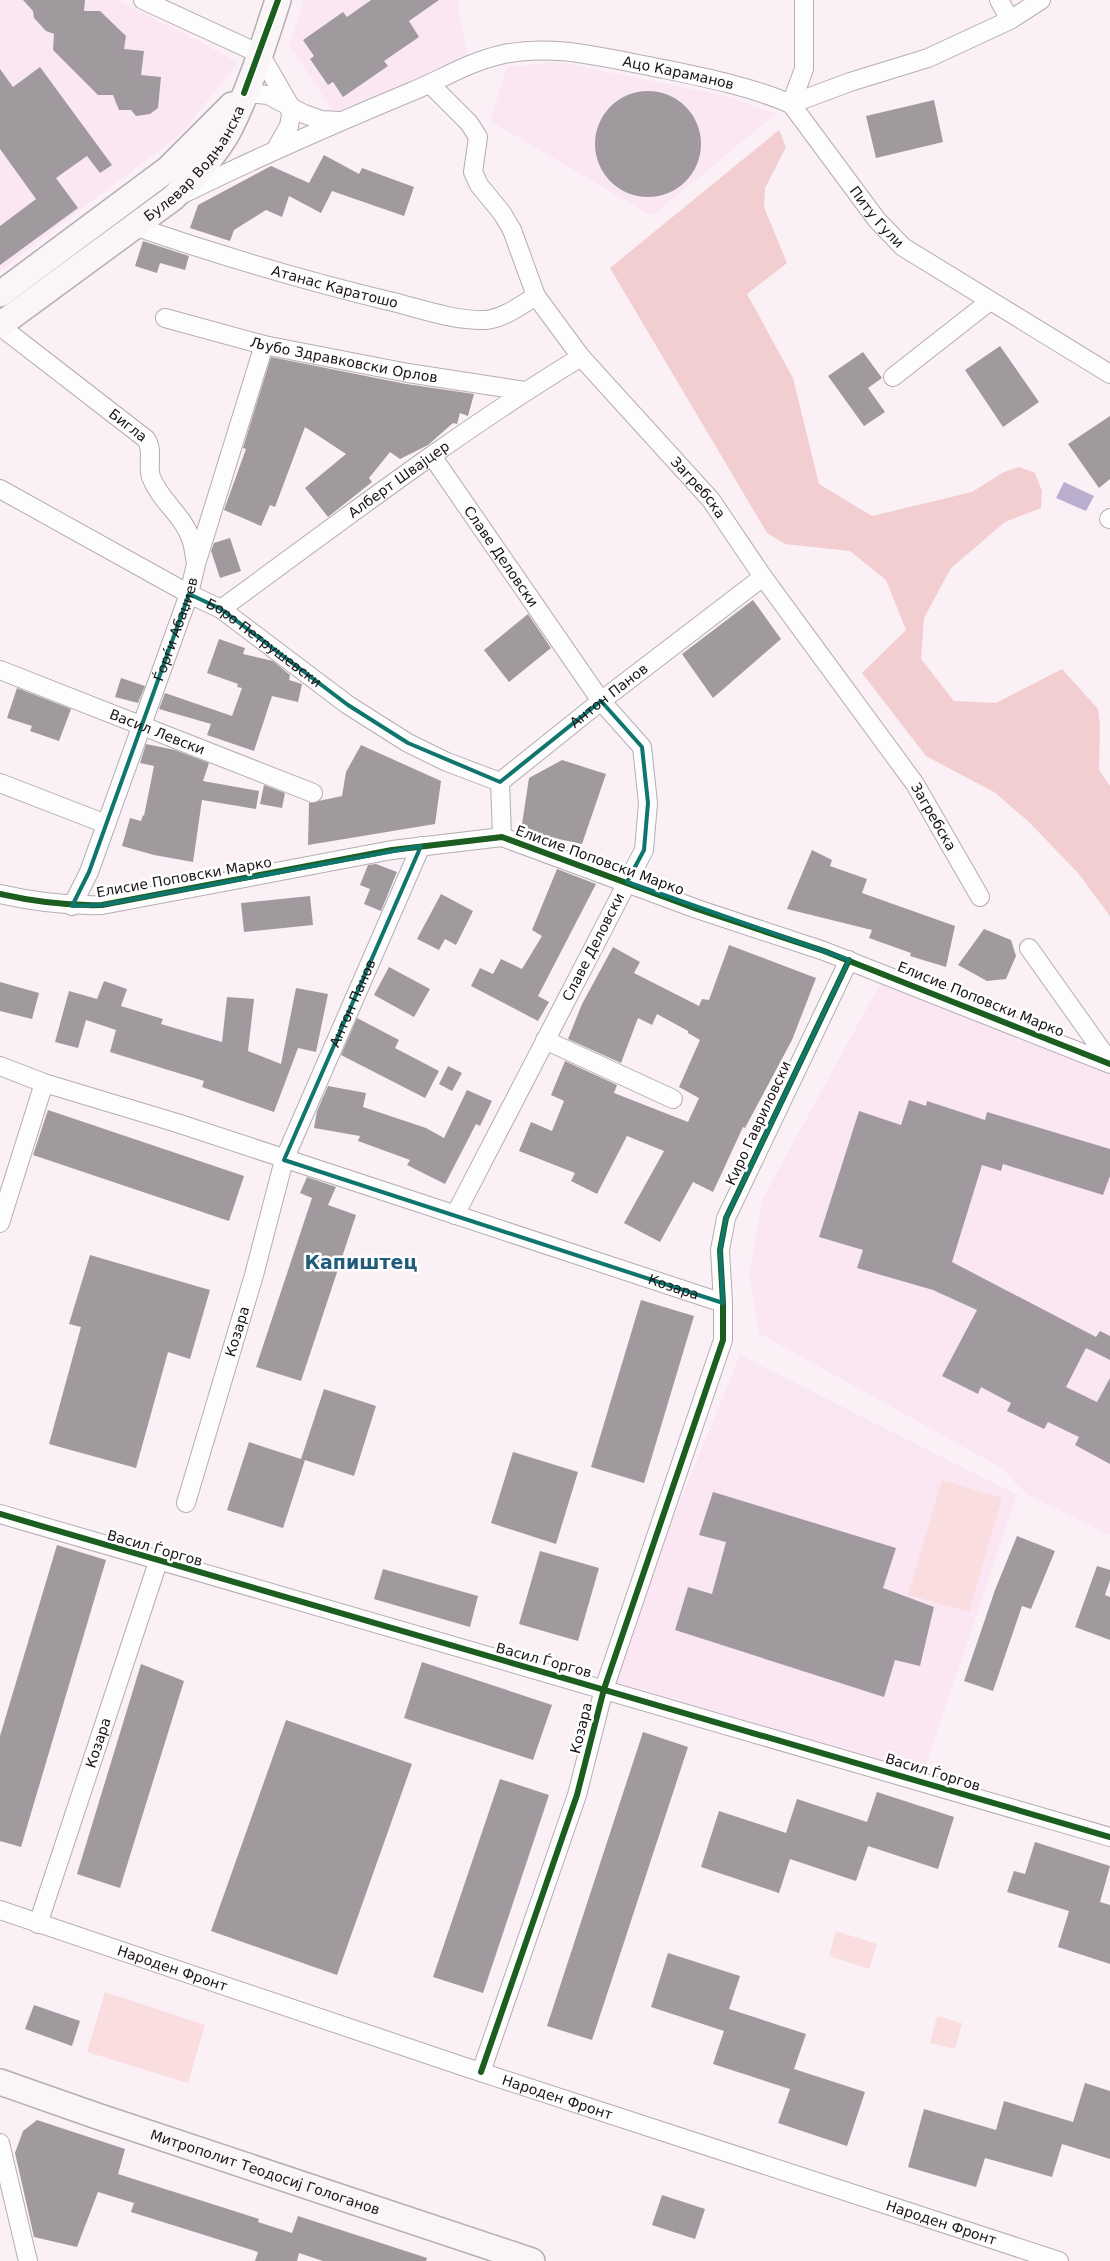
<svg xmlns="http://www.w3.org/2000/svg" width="1110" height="2261" viewBox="0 0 1110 2261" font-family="'DejaVu Sans',sans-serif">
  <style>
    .built { fill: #fbe7f3 }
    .green { fill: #fadedf }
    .forest { fill: #f2ced0 }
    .water { fill: #baaecf }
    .building { fill: #a09a9f }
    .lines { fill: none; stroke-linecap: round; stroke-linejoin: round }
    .street-casing { stroke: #b5adb2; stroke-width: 20 }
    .secondary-casing { stroke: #b5adb2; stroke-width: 28 }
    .street { stroke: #fefdfe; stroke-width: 18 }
    .secondary { stroke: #faf6f8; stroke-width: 25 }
    .cycleway-casing { stroke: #fff; stroke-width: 9 }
    .cycleway { stroke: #1b5e20; stroke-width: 6 }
    .marked { fill: none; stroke: #0f766e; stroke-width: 4; stroke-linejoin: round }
    .labels { text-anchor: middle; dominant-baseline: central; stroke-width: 5; stroke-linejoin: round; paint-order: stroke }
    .street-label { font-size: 14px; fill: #1a1317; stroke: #fff }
    .district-label { font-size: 19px; font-weight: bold; fill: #205b7b; stroke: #fff }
  </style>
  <rect width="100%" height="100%" fill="#faf0f6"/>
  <path class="built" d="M0 0H118L238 62 183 132 0 271Z
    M304 0H459L458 8 468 57 334 113 289 45Z
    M559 62 726 96 776 114 652 216 490 121 507 67Z
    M881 982 1103 1064 1110 1074V1535L1026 1494 1001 1468 759 1333 749 1273 763 1198Z
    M740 1355 1017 1495 923 1774 606 1684Z"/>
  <path class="green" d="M942 1480 1002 1498 969 1612 908 1595Z
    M836 1931 877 1944 869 1969 829 1956Z
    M105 1992 205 2025 188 2083 87 2052Z
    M937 2016 962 2023 955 2049 930 2043Z"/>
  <path class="forest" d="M779 130 786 147 765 188 764 207 787 263 747 294 793 378 819 484 872 516 972 492 1002 473 1019 467 1035 473 1042 491 1041 508 1005 522 951 568 924 618 921 659 954 701 996 703 1062 669 1098 709 1100 725 1099 770 1110 786V916L1078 873 1028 821 994 792 926 756 862 673 906 630 886 580 850 551 785 544 767 533 610 268Z"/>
  <path class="water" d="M1064 482 1094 496 1086 511 1056 498Z"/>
  <path class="building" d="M23 0H85L84 11H100L126 36 124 49 144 51 141 75 161 77 158 108 150 114 136 116 131 110H119L113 95H98L53 50 54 34 46 31 34 18 33 11Z
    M371 0H439L409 21 419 37 384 61 388 66 343 97 333 82 328 85 310 59 314 56 303 40 343 12 347 17Z
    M40 67 112 165 100 173 87 156 56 178 78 208 0 265V226L36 199 0 149V69L13 87Z
    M595 144a53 53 0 1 1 106 0a53 53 0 1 1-106 0Z
    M934 100 943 142 876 158 866 116Z
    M324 155 359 174 362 168 414 187 404 216 332 191 321 213 289 196 282 217 266 210 234 230 230 241 190 228 198 205 271 166 309 183Z
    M143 241 189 256 185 270 160 263 157 273 135 266Z
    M1000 346 1039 402 1003 427 965 370Z
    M863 352 882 378 868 388 885 412 864 426 828 376Z
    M271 357 406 384 474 394 468 416 460 413 457 424 453 423 428 445 400 459 390 452 369 478 372 482 328 517 305 488 346 454 305 427 275 507 270 505 261 526 224 510 246 449 243 448Z
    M1110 416V479L1099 488 1068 444Z
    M230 538 241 571 220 578 211 551 214 543Z
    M753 600 781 639 713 698 682 654Z
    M528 614 551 648 509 682 484 650Z
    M219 639 245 648 243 654 273 661 290 675 289 680 302 684 298 702 272 696 254 751 207 735 211 724 159 709 165 693 232 716 242 688 237 687 238 684 207 673Z
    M121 678 145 686 138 703 115 697Z
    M17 688 71 709 59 741 30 731 32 726 7 718Z
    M146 744 175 750 209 763 203 781 259 791 256 809 202 800 193 862 154 855 122 846 130 818 141 821 143 815 144 816 154 766 140 763Z
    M361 745 441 781 435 824 308 845 309 803 342 796 346 772Z
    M562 760 606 774 582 844 521 831 529 778Z
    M264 785 285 793 282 808 260 804Z
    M812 850 832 860 830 866 867 879 862 893 955 926 946 967 910 956 911 953 869 938 872 930 787 909Z
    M376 864 397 872 381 911 364 904 370 889 360 885 368 865Z
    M557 869 596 884 538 996 549 1002 538 1021 471 986 480 968 493 974 501 959 522 969 542 936 532 930Z
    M441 894 473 911 456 945 445 939 439 950 417 939Z
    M310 896 313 925 244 932 241 903Z
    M984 929 1011 940 1016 956 1006 979 987 981 958 965Z
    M729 945 816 978 792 1040 745 1128 743 1127 713 1192 693 1182 660 1242 624 1223 664 1151 627 1136 597 1194 571 1181 575 1173 519 1151 531 1122 552 1131 564 1101 551 1095 565 1061 617 1085 614 1093 688 1122 699 1098 679 1087 700 1040 688 1033V1031L657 1014 652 1025 638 1018 621 1063 568 1039 582 1004 613 947 640 962 634 973 699 1006 702 999 709 1000Z
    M389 967 430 989 414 1017 374 995Z
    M104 981 127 989 121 1006 163 1019 161 1024 222 1042 227 997 254 999 248 1051 281 1064 296 988 328 994 316 1052 298 1048 274 1112 202 1087 204 1081 110 1052 116 1030 86 1020 78 1048 55 1042 69 991 97 999Z
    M0 982 39 993 32 1019 0 1011Z
    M357 1018 399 1040 395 1048 439 1071 425 1098 341 1055Z
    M448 1066 462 1073 452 1091 439 1084Z
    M328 1086 366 1093 363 1107 426 1128 444 1138 467 1090 492 1101 480 1126 476 1124 445 1184 407 1165 410 1160 358 1141 360 1136 314 1128 317 1111Z
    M909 1100 926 1106 927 1101 985 1120 987 1112 1110 1149V1176L1103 1195 1003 1164 1001 1171 982 1165 952 1262 1096 1337 1100 1331 1110 1336V1360L1086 1348 1066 1387 1097 1402 1110 1378V1464L1075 1445 1079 1437 1048 1422 1044 1429 1007 1411 1011 1403 981 1387 978 1394 942 1376 977 1310 933 1290 857 1268 863 1250 819 1237 859 1111 901 1125Z
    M48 1110 244 1176 229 1221 33 1155Z
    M307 1177 336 1187 328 1205 356 1215 301 1381 256 1367 312 1198 300 1193Z
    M90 1255 210 1290 190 1359 168 1352 136 1468 49 1444 81 1327 69 1324Z
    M641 1300 694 1316 644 1483 591 1467Z
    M324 1389 376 1406 354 1476 305 1460 283 1528 227 1510 249 1442 301 1459Z
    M513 1452 578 1472 556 1544 491 1523Z
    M713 1492 896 1548 883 1588 934 1607 920 1666 895 1660 884 1697 675 1630 688 1587 712 1594 726 1542 699 1535Z
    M1017 1536 1055 1551 1031 1609 1022 1606 993 1691 964 1681 995 1590Z
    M57 1545 106 1560 21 1847 0 1841V1736Z
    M540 1551 599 1568 578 1641 519 1624Z
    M1097 1566 1110 1570V1580L1105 1595 1110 1597V1640L1075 1627Z
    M383 1569 478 1596 470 1627 374 1599Z
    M422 1662 552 1705 533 1760 404 1718Z
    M141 1664 184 1681 120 1888 77 1874Z
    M286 1720 412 1764 337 1975 211 1931Z
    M643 1732 688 1747 592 2040 547 2026Z
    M500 1779 549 1795 483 1993 433 1977Z
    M877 1792 954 1817 938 1869 868 1846 856 1881 790 1859 779 1893 701 1867 719 1811 786 1833 797 1799 867 1822Z
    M1035 1842 1110 1866 1100 1902 1110 1905V1964L1058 1947 1069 1911 1007 1892 1014 1871 1025 1874Z
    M668 1953 740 1976 729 2009 806 2034 794 2069 865 2092 847 2146 778 2123 790 2089 713 2064 724 2031 651 2007Z
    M34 2005 80 2021 72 2046 25 2029Z
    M1085 2083 1110 2091V2159L1062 2144 1052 2177 985 2158 976 2187 908 2167 924 2109 996 2130 1004 2101 1073 2122Z
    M37 2120 125 2149 118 2174 259 2219 258 2222 292 2233 298 2216 427 2258 426 2261H323L299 2253 297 2261H255L258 2252 131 2212 134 2203 98 2192 77 2247 34 2237 15 2153 23 2131Z
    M662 2195 705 2209 695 2239 652 2225Z"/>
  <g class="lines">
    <g class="street-casing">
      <g id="street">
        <path d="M143 0 260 54 289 104 291 115 289 126 276 149"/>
        <path d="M999 0 1010 20"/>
        <path id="s1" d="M430 84 469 123 478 137 473 172 479 185 502 213 512 230 536 296 581 357 711 500 763 577 915 784 980 897"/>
        <path d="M244 93 268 95 304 114 321 120 339 121"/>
        <path id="s2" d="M791 104 877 220 903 247 1110 374"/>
        <path d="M791 104 804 69V0"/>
        <path id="s3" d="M185 193C260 156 336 123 413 91 442 79 469 62 500 55 550 43 600 57 649 66 697 76 747 85 791 104L850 82 928 58 1010 20 1041 0"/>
        <path id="s4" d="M134 226C218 255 302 280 389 301 419 308 453 321 485 320 503 319 521 305 536 296"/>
        <path id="s5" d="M165 318 264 345 408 373 525 391"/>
        <path id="s6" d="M0 326 146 439C154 451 147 464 151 477 160 501 183 515 191 539 194 546 194 555 196 562"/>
        <path d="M893 377 990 301"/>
        <path id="s7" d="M432 456 601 701 642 747 648 803 644 850 455 1215"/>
        <path id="s8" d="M0 489 189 594 221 609 348 705 408 743 447 762 500 782"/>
        <path d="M1109 519 1110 518"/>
        <path id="s9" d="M221 609C339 523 456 433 581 357"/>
        <path id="s10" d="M0 670 313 793"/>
        <path d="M0 783 106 824"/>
        <path id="s11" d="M502 837 500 782 601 701 763 577"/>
        <path d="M0 894C35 902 66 906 102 905L392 850 502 837 697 909 824 951 1110 1064"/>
        <path id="s12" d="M72 906 89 872 189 594 196 564 264 345"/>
        <path d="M1029 948 1110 1062"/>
        <path d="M545 1040 673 1099"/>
        <path id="s13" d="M0 1066 44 1083 177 1123 723 1303"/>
        <path d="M0 1223 44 1083"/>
        <path id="s14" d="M186 1503 254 1275 284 1160 421 846"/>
        <path d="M0 1514 1110 1837"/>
        <path id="s15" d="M0 1910 462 2066 1059 2261"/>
        <path id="s16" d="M38 1924 158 1562"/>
        <path d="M481 2072 577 1795 604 1689 723 1340V1303L720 1250 726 1218 849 960"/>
        <path d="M0 2143 28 2261"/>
      </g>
    </g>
    <g class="secondary-casing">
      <g id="secondary">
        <path d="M0 294 168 169 232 105"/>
        <path id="s17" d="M0 325 173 198C193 178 215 156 229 130 250 89 264 43 278 0"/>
        <path id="s18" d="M0 2082 97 2116 532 2261"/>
      </g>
    </g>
    <use href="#street" class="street"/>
    <use href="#secondary" class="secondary"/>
    <g class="cycleway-casing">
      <path id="cycleway" d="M244 93 278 0
        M0 894C35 902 66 906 102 905L392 850 502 837 697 909 824 951 1110 1064
        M0 1514 1110 1837
        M481 2072 577 1795 604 1689 723 1340V1303L720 1250 726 1218 849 960"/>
    </g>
    <use href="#cycleway" class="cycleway"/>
  </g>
  <path class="marked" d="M189 594 221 609 348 705 408 743 500 782 601 701 642 747 648 803 644 850 627 882 849 960 726 1218 720 1250 723 1303 284 1160 421 846 102 905 72 906 89 872Z"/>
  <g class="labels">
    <g class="street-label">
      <text stroke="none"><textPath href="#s3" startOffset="525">Ацо Караманов</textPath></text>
      <text stroke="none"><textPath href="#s17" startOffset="255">Булевар Водњанска</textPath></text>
      <text stroke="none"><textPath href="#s2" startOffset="142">Питу Гули</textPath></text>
      <text stroke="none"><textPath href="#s4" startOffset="210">Атанас Каратошо</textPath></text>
      <text stroke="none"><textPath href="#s5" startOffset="184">Љубо Здравковски Орлов</textPath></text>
      <text stroke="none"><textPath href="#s6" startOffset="162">Бигла</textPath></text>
      <text stroke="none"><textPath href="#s9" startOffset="220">Алберт Швајцер</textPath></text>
      <text stroke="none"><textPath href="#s1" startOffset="499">Загребска</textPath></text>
      <text stroke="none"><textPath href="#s7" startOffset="122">Славе Деловски</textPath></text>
      <text stroke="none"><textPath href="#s12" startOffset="296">Ѓорѓи Абаџиев</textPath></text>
      <text stroke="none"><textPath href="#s8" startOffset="306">Боро Петрушевски</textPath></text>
      <text stroke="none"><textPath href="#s11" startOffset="194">Антон Панов</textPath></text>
      <text stroke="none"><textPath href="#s10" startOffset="169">Васил Левски</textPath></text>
      <text stroke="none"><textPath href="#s1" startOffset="904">Загребска</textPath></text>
      <text transform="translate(600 860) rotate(20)">Елисие Поповски Марко</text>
      <text transform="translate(184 877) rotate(-10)">Елисие Поповски Марко</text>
      <text transform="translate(593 947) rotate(-63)">Славе Деловски</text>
      <text transform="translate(981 999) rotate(22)">Елисие Поповски Марко</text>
      <text stroke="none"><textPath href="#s14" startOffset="528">Антон Панов</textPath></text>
      <text transform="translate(758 1123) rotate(-65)">Киро Гавриловски</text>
      <text stroke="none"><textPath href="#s13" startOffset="709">Козара</textPath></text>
      <text stroke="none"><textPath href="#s14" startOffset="179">Козара</textPath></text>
      <text transform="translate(155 1548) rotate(16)">Васил Ѓоргов</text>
      <text transform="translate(544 1660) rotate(15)">Васил Ѓоргов</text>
      <text transform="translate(581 1728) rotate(-76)">Козара</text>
      <text stroke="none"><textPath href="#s16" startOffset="191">Козара</textPath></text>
      <text transform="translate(933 1772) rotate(17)">Васил Ѓоргов</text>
      <text stroke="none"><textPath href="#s15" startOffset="182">Народен Фронт</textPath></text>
      <text stroke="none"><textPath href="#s15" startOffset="588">Народен Фронт</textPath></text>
      <text stroke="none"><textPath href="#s18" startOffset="280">Митрополит Теодосиј Гологанов</textPath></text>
      <text stroke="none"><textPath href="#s15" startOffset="992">Народен Фронт</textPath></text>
    </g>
    <g class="district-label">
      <text x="361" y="1262">Капиштец</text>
    </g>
  </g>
</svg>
